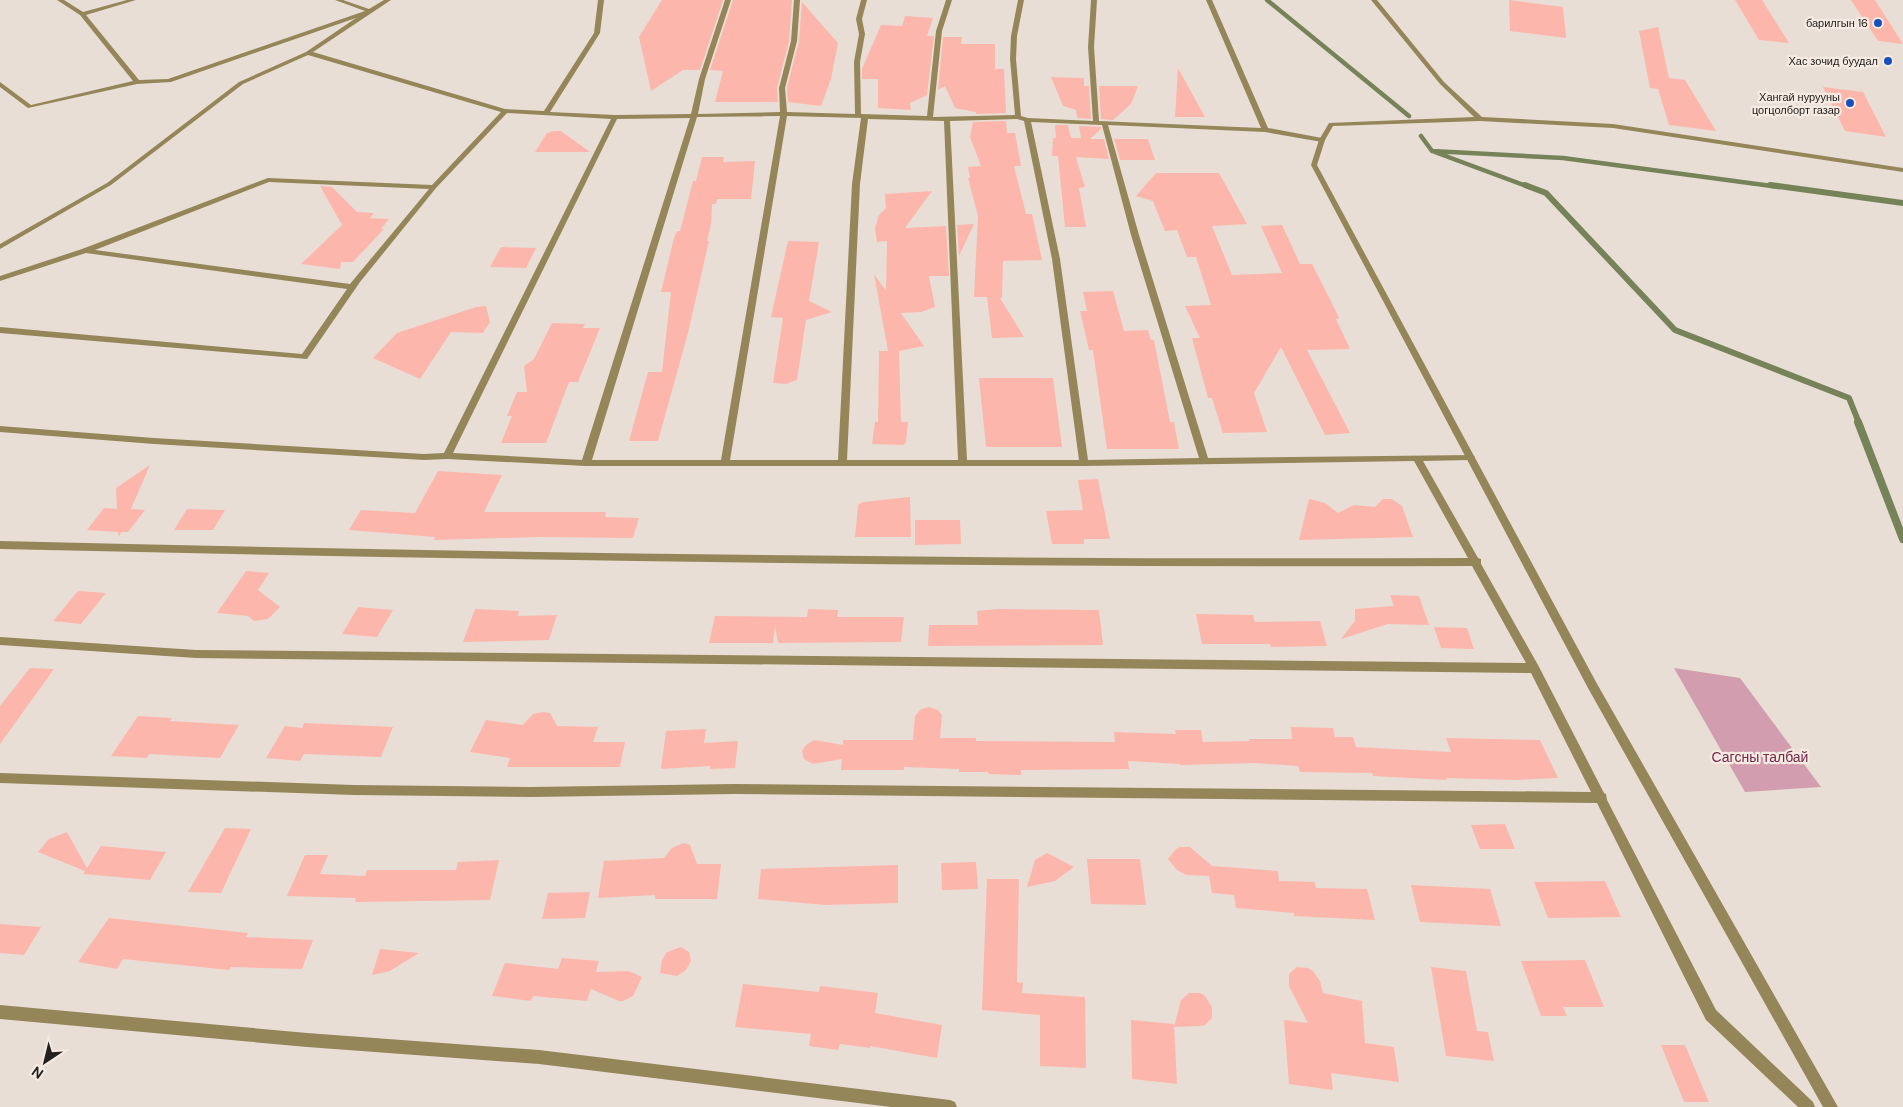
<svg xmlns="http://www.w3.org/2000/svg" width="1903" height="1107" viewBox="0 0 1903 1107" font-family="'DM Sans',sans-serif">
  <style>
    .green { fill: #d29eaf }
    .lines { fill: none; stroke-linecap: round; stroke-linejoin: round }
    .stream-far2 { stroke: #768358; stroke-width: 4.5 }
    .stream-far1 { stroke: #768358; stroke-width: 6 }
    .stream { stroke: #768358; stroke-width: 8 }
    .building { fill: #fdb6ab }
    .minor { fill: #958659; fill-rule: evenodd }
    .tertiary { fill: #958659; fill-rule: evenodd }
    .poi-dot { fill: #184fbb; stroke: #f6ebe3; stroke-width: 2 }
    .labels { text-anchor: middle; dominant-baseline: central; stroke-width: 4.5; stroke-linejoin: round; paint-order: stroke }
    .far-poi-label { font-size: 11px; fill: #24201d; stroke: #f6ebe3; text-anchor: end }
    .park-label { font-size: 14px; fill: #752748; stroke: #f6ebe3 }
  </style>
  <rect width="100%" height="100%" fill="#e8ded6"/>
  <path class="green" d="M1674 668 1740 678 1821 787 1745 792Z"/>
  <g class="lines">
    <path class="stream-far2" d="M1267 0 1409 116
      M1421 136 1432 151 1563 158 1779 187
      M1432 151 1529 187"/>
    <path class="stream-far1" d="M1525 185 1546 193 1675 330 1849 398 1859 423
      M1770 185 1903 203"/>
    <path class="stream" d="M1858 422 1903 539"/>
  </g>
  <path class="building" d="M662 0H723L700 70H683L651 91 639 37Z
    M733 0H792L789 41 777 88 778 102H715L723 71 710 70Z
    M1509 0 1563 7 1566 38 1510 31Z
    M1735 0H1762L1789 43 1759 40Z
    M1851 0H1875L1903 44 1878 41Z
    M802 2 838 43 831 79 821 106 788 102 787 88 799 41Z
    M905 16 933 18 927 36H934L927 95 910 103 911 110 878 108V79H862V69L881 25 902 26Z
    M1658 27 1669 78 1685 80 1716 131 1669 125 1658 89 1650 88 1639 31Z
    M943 37H962L961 44H995V69H1004L1006 113 976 114V112L955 108 945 86 938 90Z
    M1178 68 1205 117H1175Z
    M1051 77 1084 78V86H1089L1091 119 1077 118 1076 110 1063 106Z
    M1099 86H1138L1131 104 1113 120 1101 119Z
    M1823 87 1863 92 1886 137 1845 131Z
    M1006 121 1007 133H1015L1021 166H1014L1026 214H1032L1042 260 1003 261 1002 298H1000L1024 337 992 338 987 297H974L978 216 968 178H970L968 167 981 166 970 137 973 122Z
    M1055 125H1068L1071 138H1081L1079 126 1101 127V129L1090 139H1104L1109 159 1076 157 1085 187 1079 188 1086 227H1065L1058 156H1052L1053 138H1056Z
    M554 131H561L590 152H535L547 133Z
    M1114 139H1148L1155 160H1120Z
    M702 157H724L723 162 755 161 751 199H717L716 204H712L711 224 707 241H709L688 333 658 441H629L648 372H662L671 292H661L674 238 677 231H680L693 181H696Z
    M1156 173H1219L1247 224 1212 226 1232 275 1282 273 1261 226 1282 225 1300 264H1312L1329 297 1339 318 1336 319 1350 349 1307 350 1350 433 1325 435 1281 347 1254 393 1267 432 1223 433 1212 398H1208L1192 338H1200L1185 306 1211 305 1196 257H1187L1177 230 1165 231 1153 201 1136 196Z
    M320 186 332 187 357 212 374 213 370 218 389 219 381 229H384L353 262H341L340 269 301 264 342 225Z
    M932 191 905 228 946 226 949 276H929L935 307 921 312 901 313 924 346 899 351 901 422H908L906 442 904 445 872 444 875 422H878L879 351H888L874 274 886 291 887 241 877 242 875 228 879 215 886 208 885 194Z
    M974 224 959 256 957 225Z
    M788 241 819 242 809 301 832 312 806 320 797 380 786 384 773 383 783 318 771 317Z
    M501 247 536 248 526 268 490 267Z
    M1113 291 1124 331 1148 330 1151 340H1154L1170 422H1174L1179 449H1107L1093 350H1089L1080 311H1087L1083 292Z
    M486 306 490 322 483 333 451 332 420 379 373 358 397 333 476 307Z
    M552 323 585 324 583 328H600L578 382H569L546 443H501L512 416H507L517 392H527L524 366 534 359Z
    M979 378H1053L1062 447H986Z
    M150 465 131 509 145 510 128 532H121L119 537 118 532 87 530 104 508 117 509 116 488Z
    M438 471 502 475 484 512H606L605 517 639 518 633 538 540 537 434 540 435 537 349 530 361 510 415 513Z
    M1098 479 1110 539H1084V544H1052L1046 511 1083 510 1078 480Z
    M910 497 911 537H855L858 505 863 502Z
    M1309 499 1325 503 1338 513 1354 505 1375 507 1383 499H1392L1402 506 1413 537 1299 540Z
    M187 509 225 510 213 530H174Z
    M915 520H960L961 544 915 545Z
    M246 571 269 573 258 590 280 607 268 619 254 621 248 616 217 613Z
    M78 591 106 593 81 624 53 621Z
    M1390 595 1419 596 1429 625 1388 624 1341 639 1355 621V609L1394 606Z
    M358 607 393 610 377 637 342 634Z
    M475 609 519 611 518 616 557 615 549 640 463 642Z
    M808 609 838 610 837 617H904L901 642 778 643 775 626 773 643H709L715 616 807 617Z
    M998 609 1099 610 1103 645 928 646 929 625H978L977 611Z
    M1196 614 1253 615 1255 622 1320 621 1327 646 1271 647 1270 644H1202Z
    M1434 627 1467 628 1474 649 1441 648Z
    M30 668 54 669 0 744V706Z
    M929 707 938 710 942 715 940 738H976V741L1115 742 1114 732 1176 734 1175 730H1201L1203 742 1250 741 1249 739H1292L1291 727 1333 728 1335 737H1353L1356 747 1451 752 1446 738 1540 740 1558 778 1515 780 1446 778 1447 780 1373 776 1372 773 1300 772 1298 766 1254 763 1180 765V764L1128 761 1129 769 1021 770V775L989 774 988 772H959V769L904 767V770H841L842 759 813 764 804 759 802 751 806 745 814 740 843 745V740H913L915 716 921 709Z
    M543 712 550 713 557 726 598 727 593 742H625L620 767H507L510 758 470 752 486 720 523 725 533 714Z
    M138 716 172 718 170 721 239 725 220 758 149 754 147 758 111 756Z
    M304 723 393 727 381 757 304 754 300 761 266 758 285 726 302 728Z
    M706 729 704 743 738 741 735 768 710 769V766L661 769 666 731Z
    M1505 824 1515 849H1480L1471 825Z
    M225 828 251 829 221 893 188 892Z
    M67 832 87 868 101 846 166 852 150 880 83 874 85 871 38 852 49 839Z
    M684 843 690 845 697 864H721L717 899H655V895L598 898 604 861 664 858 672 848Z
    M1180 847H1190L1212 866 1278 871 1279 881 1315 882 1316 888 1367 889 1375 920 1294 916V913L1236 908 1234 895 1212 893 1209 876 1186 875 1177 870 1168 859 1176 849Z
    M1047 853 1074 867 1055 881 1027 887 1035 860Z
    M305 855H328L320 874 365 876 367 870H456L458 862 499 860 490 900 355 902 356 898 287 896Z
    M1087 859H1140L1146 905 1091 904Z
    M976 862 978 889 942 890 941 863Z
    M898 865V903L825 905 758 899 761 869Z
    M987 879H1019L1017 982 1023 983 1022 993 1085 997 1086 1068 1040 1066V1015L982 1010Z
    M1605 881 1621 917 1548 918 1534 882Z
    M1411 885 1490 889 1501 926 1420 922Z
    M590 892 585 918 542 919 548 893Z
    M109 918 248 933 246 937 313 940 302 969 231 967 229 970 123 959 117 969 78 962Z
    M0 924 41 927 24 955 0 953Z
    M681 947 689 952 690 956 691 961 686 970 677 976 660 973 662 960 667 952Z
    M380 949 419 953 390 971 372 975Z
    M562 958 599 961 596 972 629 971 642 977 633 996 623 1001H619L591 989 587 1001 533 996 531 1001 492 996 505 963 558 969Z
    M1585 960 1604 1007H1563L1567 1016H1541L1521 961Z
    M1297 967 1308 968 1313 971 1320 981 1323 993 1362 1001 1365 1043 1394 1047 1399 1082 1331 1073 1333 1090 1289 1084 1284 1020 1308 1023 1289 986V974Z
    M1431 967 1466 971 1477 1031 1488 1032 1494 1061 1446 1056Z
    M743 984 819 992 820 986 878 993 875 1013 942 1025 937 1058 870 1046V1048L840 1044 838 1050 809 1046 811 1034 735 1027Z
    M1189 993H1200L1205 996 1212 1007V1018L1205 1025 1201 1026 1174 1027 1181 1000Z
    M1131 1020 1174 1024 1177 1084 1132 1079Z
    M1661 1045H1685L1709 1102H1684Z"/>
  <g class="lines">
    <path class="minor" d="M57 0H64L83 12 127 0H136L86 15 139 80 168 79 365 11 335 0H343L369 9 384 0H391L313 52 505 109 544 111 594 33 598 0H604L600 33 550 112 615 115 691 114 699 79 725 0H731L705 79 698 114 780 112 779 88 791 41 794 0H800L797 41 785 88 787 112 855 114 854 62 859 34 856 19 861 0H867L862 19 865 34 860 62 861 114 927 116 936 31 946 0H952L942 31 933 117 1015 115 1010 59 1011 36 1018 0H1024L1017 36 1016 59 1021 116 1028 118 1093 121 1088 47 1091 0H1097L1094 47 1099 121 1261 128 1206 0H1212L1268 128 1322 138 1325 140 1322 142 1265 132 1108 125 1139 235 1208 458 1473 455 1475 457 1473 459 1470 460 1423 461 1478 558 1481 559V564L1538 665 1604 793 1606 794 1607 800 1716 1010 1813 1102 1815 1107H1798L1706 1020 1597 803 734 794 531 797 354 795 0 783V773L354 785 531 787 734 784 1591 792 1531 673 196 658 0 645V637L196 650 1526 663 1472 566C981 568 491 560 0 549V541C489 553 978 560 1468 558L1414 461 1084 466H586L447 459 424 460 154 444 0 432V426L154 438 424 454 444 453 611 119 507 113 436 188 360 282 307 359 0 333V327L302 354 347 289 86 253 0 281V276L82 249 268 178 432 185 501 112 308 55 243 84 111 185 0 249V244L107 183 239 82 306 52 356 18 171 82 137 84 28 108 0 87V82L31 105 133 81 80 15ZM780 116 721 460H592L697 117ZM787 116 861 118 852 184 838 460H730ZM690 118 582 460 453 453 617 119ZM868 119 944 121 958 460H847L860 184ZM1017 119 1024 121 1052 259 1079 460H967L950 121ZM1031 122 1102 125 1131 235 1199 458 1088 460 1060 259ZM269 182 429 189 350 284 95 250Z
      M0 1005 307 1033 539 1050 950 1100 955 1102 957 1107H891L539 1064 307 1047 0 1019Z"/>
    <path class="tertiary" d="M1371 0H1377L1444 82 1482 117 1613 124 1903 168V172L1613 128 1480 121 1333 126 1325 140 1317 165 1596 682 1838 1107H1823L1588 688 1311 165 1319 140 1329 123 1474 117 1440 84Z"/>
  </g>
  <g class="poi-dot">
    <circle cx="1878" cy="23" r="5"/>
    <circle cx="1888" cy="61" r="5"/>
    <circle cx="1850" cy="103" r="5"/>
  </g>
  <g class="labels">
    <g class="far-poi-label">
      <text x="1868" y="23">барилгын 16</text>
      <text x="1878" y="61">Хас зочид буудал</text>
      <text x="1840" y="97">Хангай нурууны<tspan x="1840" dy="13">цогцолборт газар</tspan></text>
    </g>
    <g class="park-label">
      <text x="1760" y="757">Сагсны талбай</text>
    </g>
  </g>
  <g transform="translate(45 1062) rotate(215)" stroke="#f6ebe3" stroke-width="4" paint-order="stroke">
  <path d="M0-4L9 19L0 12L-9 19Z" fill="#24201d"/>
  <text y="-8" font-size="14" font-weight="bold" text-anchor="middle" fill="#24201d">N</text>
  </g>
</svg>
